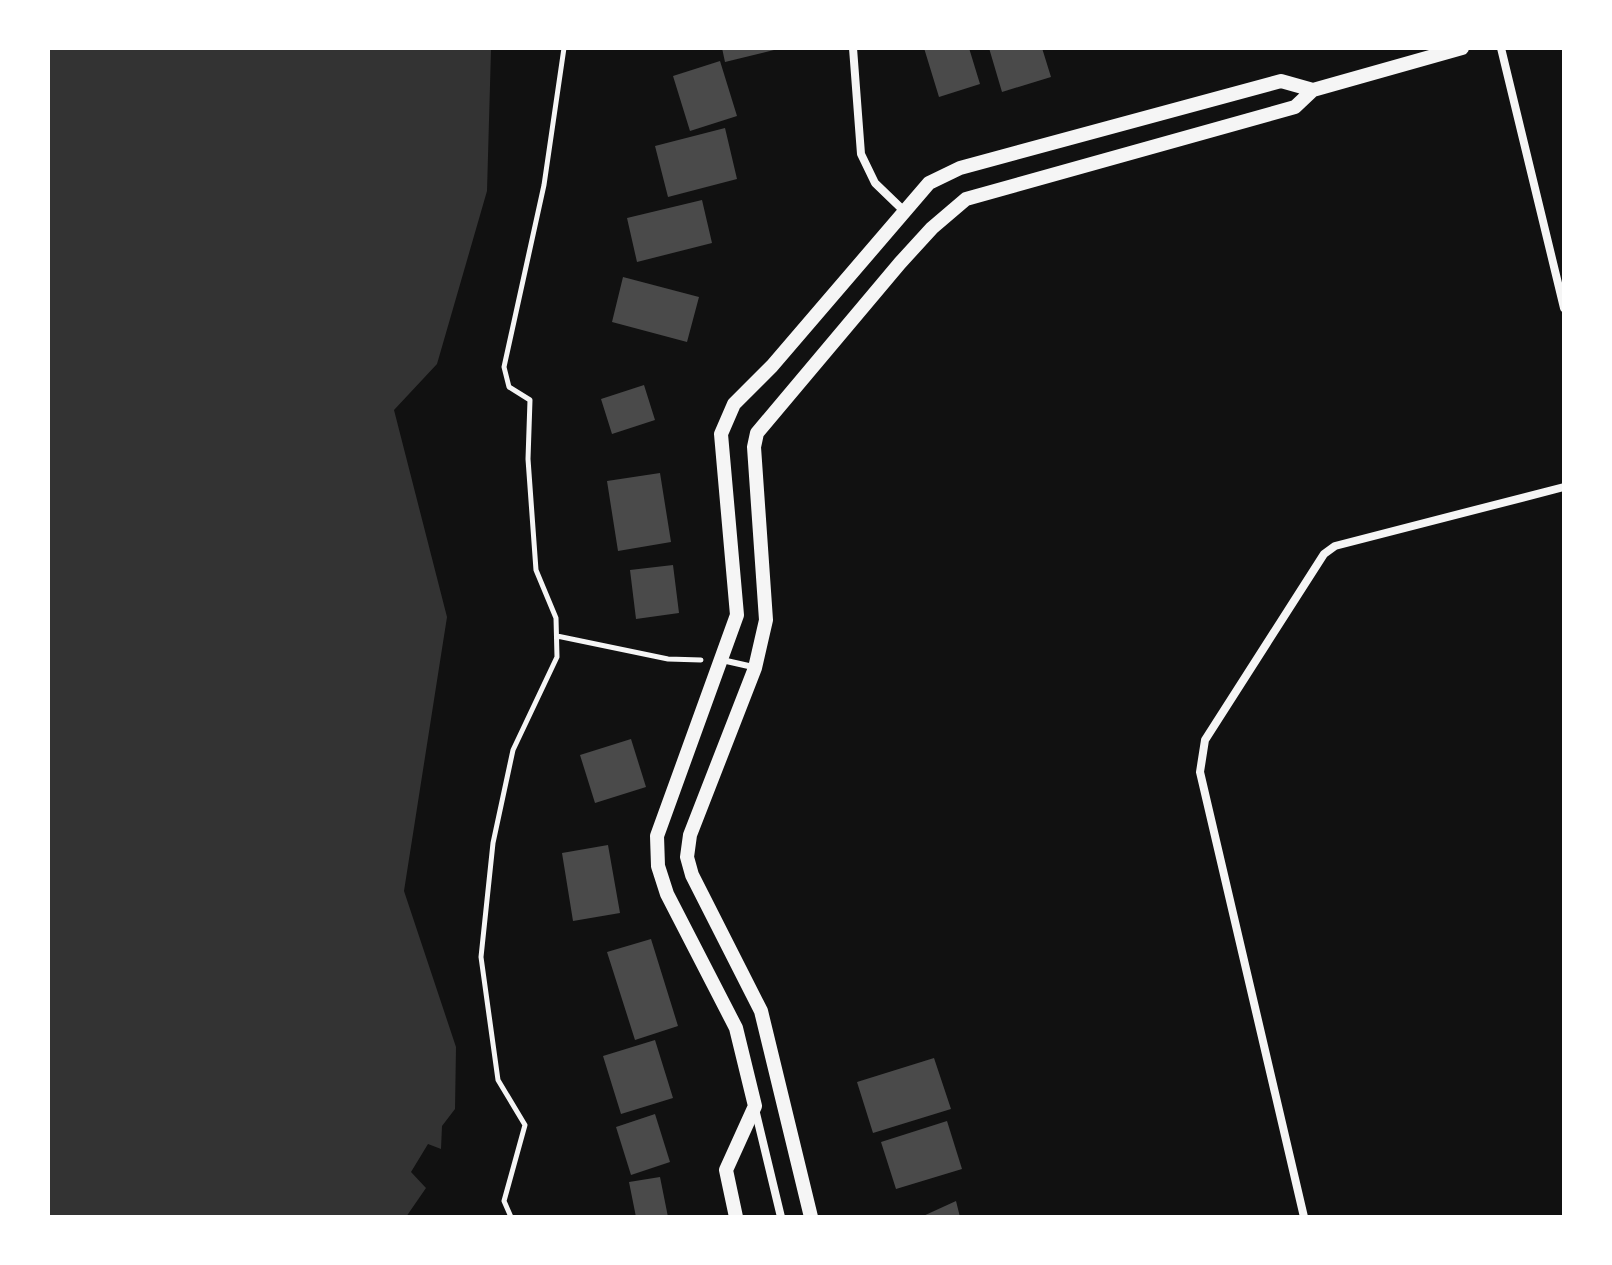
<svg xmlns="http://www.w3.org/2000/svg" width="1612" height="1265" viewBox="0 0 1612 1265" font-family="'Titillium Web',sans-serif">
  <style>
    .water { fill: #333 }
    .building { fill: #4a4a4a }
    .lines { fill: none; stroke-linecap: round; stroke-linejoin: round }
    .path { stroke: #f5f5f5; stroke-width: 5 }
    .service { stroke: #f5f5f5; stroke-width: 6 }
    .minor { stroke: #f5f5f5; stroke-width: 8 }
    .tertiary { stroke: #f5f5f5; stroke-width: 14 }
  </style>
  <rect width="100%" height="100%" fill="#111"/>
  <path class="water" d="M48 48 491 50 487 191 437 364 394 410 447 617 404 891 456 1047 455 1109 442 1126 441 1149 428 1144 411 1172 426 1188 406 1217H48Z"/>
  <path class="building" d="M722 48H778V49L725 62Z
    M924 48H969L980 84 939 97Z
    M989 48H1042L1051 77 1002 92Z
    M720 61 737 116 690 131 673 76Z
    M725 128 737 179 668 197 655 146Z
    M702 200 712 243 637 262 627 218Z
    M623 277 699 297 687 342 612 322Z
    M644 385 655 420 612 434 601 399Z
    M660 473 671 542 618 551 607 481Z
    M673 565 679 613 636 619 630 570Z
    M631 739 646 787 595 803 580 755Z
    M608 845 620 913 573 921 562 853Z
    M651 939 678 1026 635 1040 607 952Z
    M655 1040 673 1098 621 1114 603 1056Z
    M934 1058 951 1109 873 1133 857 1082Z
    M655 1114 670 1162 631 1175 616 1127Z
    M947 1121 962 1169 896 1189 881 1142Z
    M660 1177 668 1217H636L629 1182Z
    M956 1201 960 1217H921Z"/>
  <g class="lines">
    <path class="path" d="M557 636 668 659 701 660
      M511 1217 504 1201 525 1125 498 1080 481 957 493 843 513 750 557 657 556 618 536 570 528 459 530 400 509 387 504 367 544 185 564 48"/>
    <path class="service" d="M722 660 753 667"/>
    <path class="minor" d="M853 48 861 154 875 183 903 210
      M1501 48 1564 308
      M755 1109 781 1217
      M1304 1217 1200 772 1205 740 1324 554 1335 546 1564 487"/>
    <path class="tertiary" d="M736 1217 726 1170 755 1106 736 1028 667 894 658 866 657 836 737 615 721 434 734 404 772 366 929 183 960 168 1281 81 1313 90
      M811 1217 761 1011 692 875 687 857 690 835 755 668 766 620 754 447 757 433 900 263 932 228 966 199 1295 107 1313 90 1462 48"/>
  </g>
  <rect width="1612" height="1265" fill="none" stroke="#ffffff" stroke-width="100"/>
</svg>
